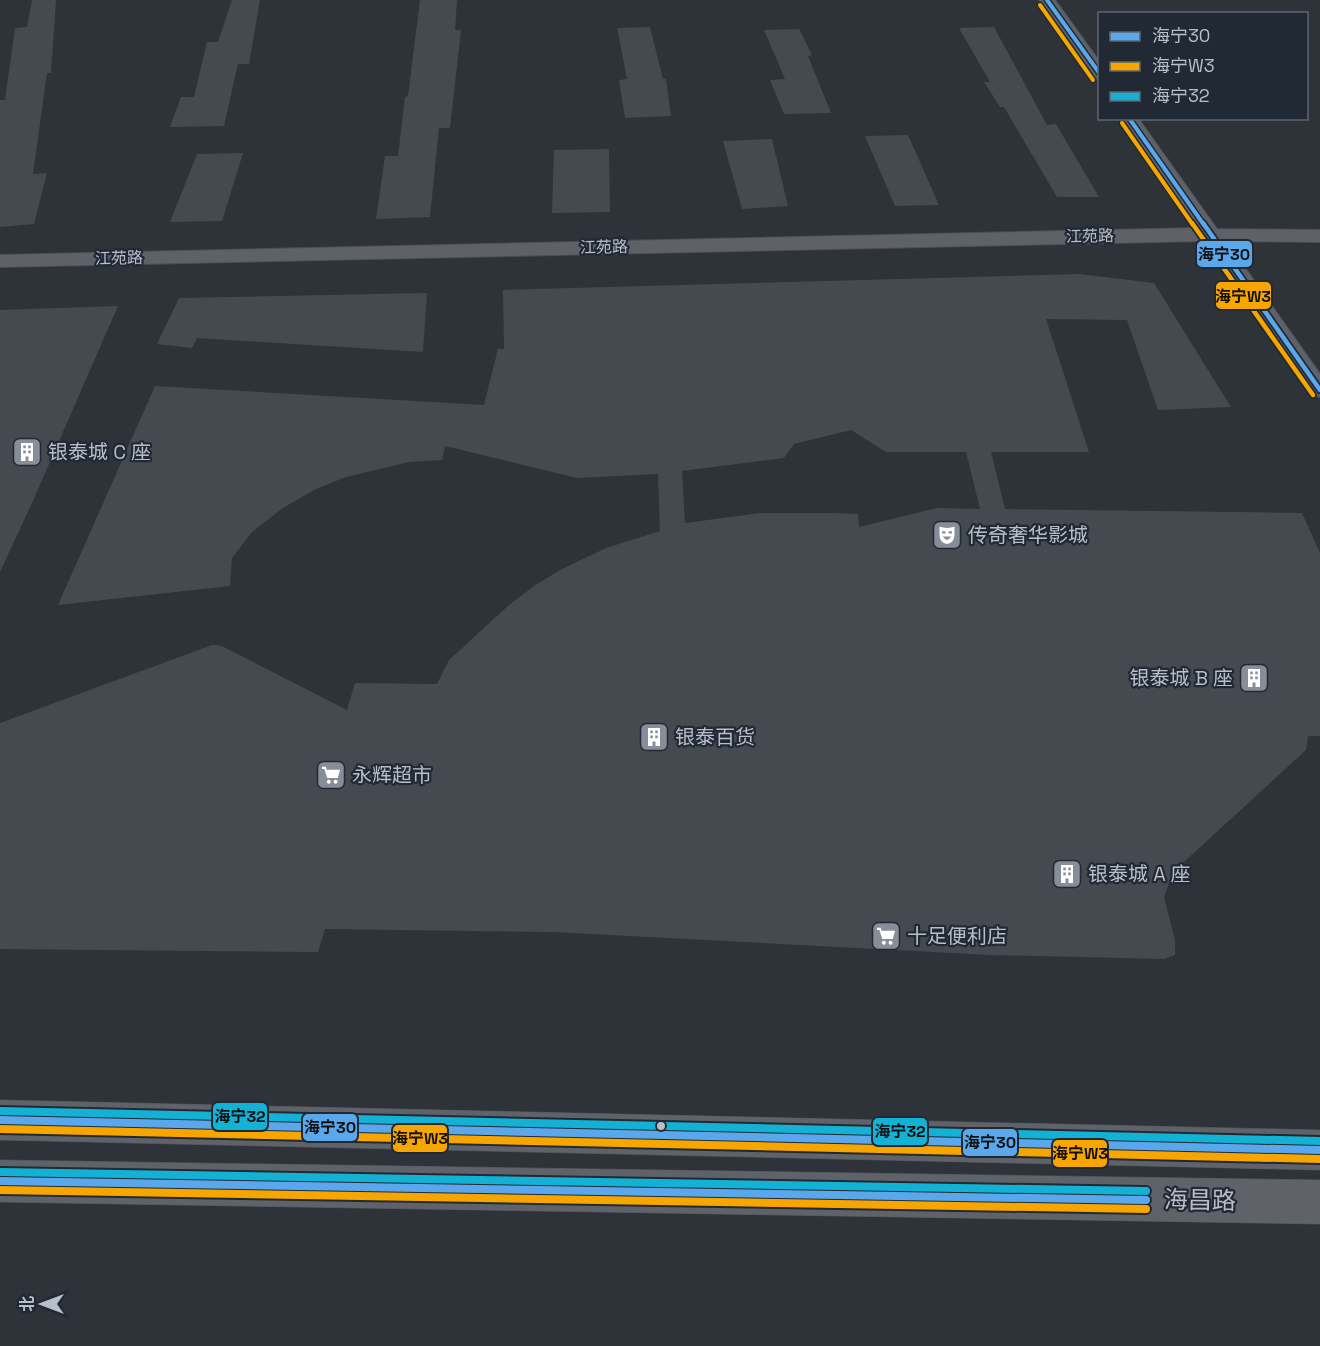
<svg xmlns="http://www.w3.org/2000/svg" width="1320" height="1346" viewBox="0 0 1320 1346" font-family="'Space Grotesk','Noto Sans SC',sans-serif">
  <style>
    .building { fill: #454a50; fill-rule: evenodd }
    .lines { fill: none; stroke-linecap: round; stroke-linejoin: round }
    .street-casing { stroke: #4b4f54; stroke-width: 2 }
    .primary-casing { stroke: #4b4f56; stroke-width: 1 }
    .street { fill: #5e6168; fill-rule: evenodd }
    .primary { fill: #5f6369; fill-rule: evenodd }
    .bus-1-far2-casing { stroke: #212934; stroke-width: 7 }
    .bus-1-far1-casing { stroke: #212934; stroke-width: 8 }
    .bus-1-casing { stroke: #212934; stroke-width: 12 }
    .bus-2-far2-casing { stroke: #212934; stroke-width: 7 }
    .bus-2-far1-casing { stroke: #212934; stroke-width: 8 }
    .bus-2-casing { stroke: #212934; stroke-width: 12 }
    .bus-3-casing { stroke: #212934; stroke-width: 12 }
    .bus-1-far2 { stroke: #5aa8eb; stroke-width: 4 }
    .bus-1-far1 { stroke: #5aa8eb; stroke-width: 4.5 }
    .bus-1 { stroke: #5aa8eb; stroke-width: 8 }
    .bus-2-far2 { stroke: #f7a600; stroke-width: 4 }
    .bus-2-far1 { stroke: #f7a600; stroke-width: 4.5 }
    .bus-2 { stroke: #f7a600; stroke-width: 8 }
    .bus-3 { stroke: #13b2d5; stroke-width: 8 }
    .bus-dot { fill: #b9bfc9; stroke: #212934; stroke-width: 2 }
    .labels { text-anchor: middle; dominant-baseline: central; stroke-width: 4.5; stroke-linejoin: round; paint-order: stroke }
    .far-street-label { font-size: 16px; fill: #b9bfc9; stroke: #212934 }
    .poi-label { font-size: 20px; fill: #b9bfc9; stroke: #212934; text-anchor: start }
    .near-street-label { font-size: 24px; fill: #b9bfc9; stroke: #212934 }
    .line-badge { stroke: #212934; stroke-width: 2 }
    .pale-badge-label { font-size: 16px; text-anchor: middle; font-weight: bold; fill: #111 }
  </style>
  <rect width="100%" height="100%" fill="#2d3339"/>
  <path class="building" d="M32 0H56L51 73H47L33 174 47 173 34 224 0 227V100H5L15 28 27 27Z
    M232 0H260L249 64H238L224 126 170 127 181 97H194L207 42H218Z
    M420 0H457L455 30H461L450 128H439L430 217 376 219 385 156H398L405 97 408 96Z
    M650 27 663 79H666L671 116 625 118 619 80 627 79 617 28Z
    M994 27 1047 125 1056 124 1099 197H1057L1004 107H1000L984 82H990L959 28Z
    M799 29 812 55 808 56 831 113 784 114 770 80 785 79 764 30Z
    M908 135 939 205 895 206 865 136Z
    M772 139 788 206 742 209 723 141Z
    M609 149 610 212 552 213 554 150Z
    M243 153 222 221 170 222 197 154Z
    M1079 274 1154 283 1231 407 1158 410 1127 320 1046 319 1089 452H991L1005 509 1302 513 1320 553V736H1308L1306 750 1173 872 1164 897 1175 940V955L1164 959 990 955 553 932 325 929 318 952 0 949V723L212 645 222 646 347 710 355 683 437 684 449 660 509 605 534 586 560 570 606 548 660 531 658 474 577 478 445 446 442 460 409 462 346 477 316 489 283 508 252 532 232 558 230 586 58 605 155 386 484 405 498 349H504L503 290ZM851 430 886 452H966L980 509 937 508 859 527 858 514 834 513H760L685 523 682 471 784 458 794 444Z
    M427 293 423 352 197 338 192 348 157 344 179 298Z
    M118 306 32 503 0 572V310Z"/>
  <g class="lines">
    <g class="street-casing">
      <path id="street" d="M1039 0H1055L1100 62V80L1094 79Z
        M1120 118H1138L1217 229 1320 230V242L1226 241 1320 374V397L1312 395 1205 241 0 267V255L1197 228Z"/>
    </g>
    <g class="primary-casing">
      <path id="primary" d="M0 1100 1320 1130V1170L0 1140Z
        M0 1160 1320 1180V1224L0 1202Z"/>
    </g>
    <use href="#street" class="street"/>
    <use href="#primary" class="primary"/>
    <g class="bus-1-far2-casing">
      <path id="bus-1-far2" d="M1047 0 1100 74
        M1129 118 1204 225"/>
    </g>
    <g class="bus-1-far1-casing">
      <path id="bus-1-far1" d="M1203 223 1320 390"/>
    </g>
    <g class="bus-1-casing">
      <path id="bus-1" d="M0 1120 1320 1150
        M0 1181 1146 1200"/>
    </g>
    <g class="bus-2-far2-casing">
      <path id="bus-2-far2" d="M1040 5 1093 80
        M1122 123 1193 225"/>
    </g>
    <g class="bus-2-far1-casing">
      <path id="bus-2-far1" d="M1192 223 1313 395"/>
    </g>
    <g class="bus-2-casing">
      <path id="bus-2" d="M0 1129 1320 1159
        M0 1190 1146 1209"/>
    </g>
    <g class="bus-3-casing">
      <path id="bus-3" d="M0 1111 1320 1141
        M0 1172 1146 1191"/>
    </g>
    <use href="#bus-1-far2" class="bus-1-far2"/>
    <use href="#bus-1-far1" class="bus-1-far1"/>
    <use href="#bus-1" class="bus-1"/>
    <use href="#bus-2-far2" class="bus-2-far2"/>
    <use href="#bus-2-far1" class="bus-2-far1"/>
    <use href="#bus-2" class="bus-2"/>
    <use href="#bus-3" class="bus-3"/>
  </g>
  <defs>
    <g id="building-square" transform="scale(1.5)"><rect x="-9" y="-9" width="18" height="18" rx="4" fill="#888e97" stroke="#212934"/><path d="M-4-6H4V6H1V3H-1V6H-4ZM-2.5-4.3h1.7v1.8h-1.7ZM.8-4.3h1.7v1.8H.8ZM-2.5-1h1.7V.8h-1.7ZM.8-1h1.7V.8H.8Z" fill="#fff"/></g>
    <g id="theatre-square" transform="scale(1.5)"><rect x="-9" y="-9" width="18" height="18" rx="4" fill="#888e97" stroke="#212934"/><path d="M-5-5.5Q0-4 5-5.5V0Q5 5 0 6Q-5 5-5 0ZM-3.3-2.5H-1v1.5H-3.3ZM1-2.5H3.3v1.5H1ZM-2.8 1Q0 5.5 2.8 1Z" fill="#fff"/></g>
    <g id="supermarket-square" transform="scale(1.5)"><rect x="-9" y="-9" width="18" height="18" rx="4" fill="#888e97" stroke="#212934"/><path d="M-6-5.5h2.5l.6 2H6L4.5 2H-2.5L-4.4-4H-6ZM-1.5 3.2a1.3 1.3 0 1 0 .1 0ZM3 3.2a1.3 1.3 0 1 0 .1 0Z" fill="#fff"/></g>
  </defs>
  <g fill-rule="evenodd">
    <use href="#building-square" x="27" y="452"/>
    <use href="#theatre-square" x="947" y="535"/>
    <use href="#building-square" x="1254" y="678"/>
    <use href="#building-square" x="654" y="737"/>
    <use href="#supermarket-square" x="331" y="775"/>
    <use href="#building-square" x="1067" y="874"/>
    <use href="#supermarket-square" x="886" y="936"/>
  </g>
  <circle class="bus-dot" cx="661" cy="1126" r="5"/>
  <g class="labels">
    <g class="far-street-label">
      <text transform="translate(1090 236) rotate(-1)">江苑路</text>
      <text transform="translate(604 247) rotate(-1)">江苑路</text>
      <text transform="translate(119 258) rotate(-1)">江苑路</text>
    </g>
    <g class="poi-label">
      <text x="48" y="452">银泰城 C 座</text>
      <text x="968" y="535">传奇奢华影城</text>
      <text x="1233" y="678" text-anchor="end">银泰城 B 座</text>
      <text x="675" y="737">银泰百货</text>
      <text x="352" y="775">永辉超市</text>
      <text x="1088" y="874">银泰城 A 座</text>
      <text x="907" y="936">十足便利店</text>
    </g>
    <g class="near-street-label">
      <text transform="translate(1200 1200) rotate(1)">海昌路</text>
    </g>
  </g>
  <g class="line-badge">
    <rect x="1196" y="240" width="57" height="28" rx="6" fill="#5aa8eb"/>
    <rect x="1215" y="281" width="57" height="29" rx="6" fill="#f7a600"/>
    <rect x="212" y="1102" width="56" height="29" rx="6" fill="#13b2d5"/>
    <rect x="302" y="1113" width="56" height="29" rx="6" fill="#5aa8eb"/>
    <rect x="872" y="1117" width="56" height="29" rx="6" fill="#13b2d5"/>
    <rect x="392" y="1124" width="56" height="29" rx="6" fill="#f7a600"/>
    <rect x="962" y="1128" width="56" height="29" rx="6" fill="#5aa8eb"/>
    <rect x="1052" y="1139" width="56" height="29" rx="6" fill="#f7a600"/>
  </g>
  <g class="pale-badge-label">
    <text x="1224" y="260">海宁30</text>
    <text x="1243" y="302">海宁W3</text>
    <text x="240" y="1122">海宁32</text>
    <text x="330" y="1133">海宁30</text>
    <text x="900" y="1137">海宁32</text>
    <text x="420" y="1144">海宁W3</text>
    <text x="990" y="1148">海宁30</text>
    <text x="1080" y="1159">海宁W3</text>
  </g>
  <rect x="1098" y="12" width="210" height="108" fill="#212934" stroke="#5e6570" stroke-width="1.5"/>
  <rect x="1110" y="32" width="30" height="9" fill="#5aa8eb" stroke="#5e6570" stroke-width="1.5"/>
  <text x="1152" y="42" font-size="18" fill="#b9bfc9">海宁30</text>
  <rect x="1110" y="62" width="30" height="9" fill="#f7a600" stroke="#5e6570" stroke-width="1.5"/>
  <text x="1152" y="72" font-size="18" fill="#b9bfc9">海宁W3</text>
  <rect x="1110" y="92" width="30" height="9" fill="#13b2d5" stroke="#5e6570" stroke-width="1.5"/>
  <text x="1152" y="102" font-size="18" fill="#b9bfc9">海宁32</text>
  <g transform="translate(42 1304) rotate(270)" stroke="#212934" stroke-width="4.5" paint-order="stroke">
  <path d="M0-4.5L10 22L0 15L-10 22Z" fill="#b9bfc9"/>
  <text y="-9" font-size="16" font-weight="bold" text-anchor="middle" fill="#b9bfc9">北</text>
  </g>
</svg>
